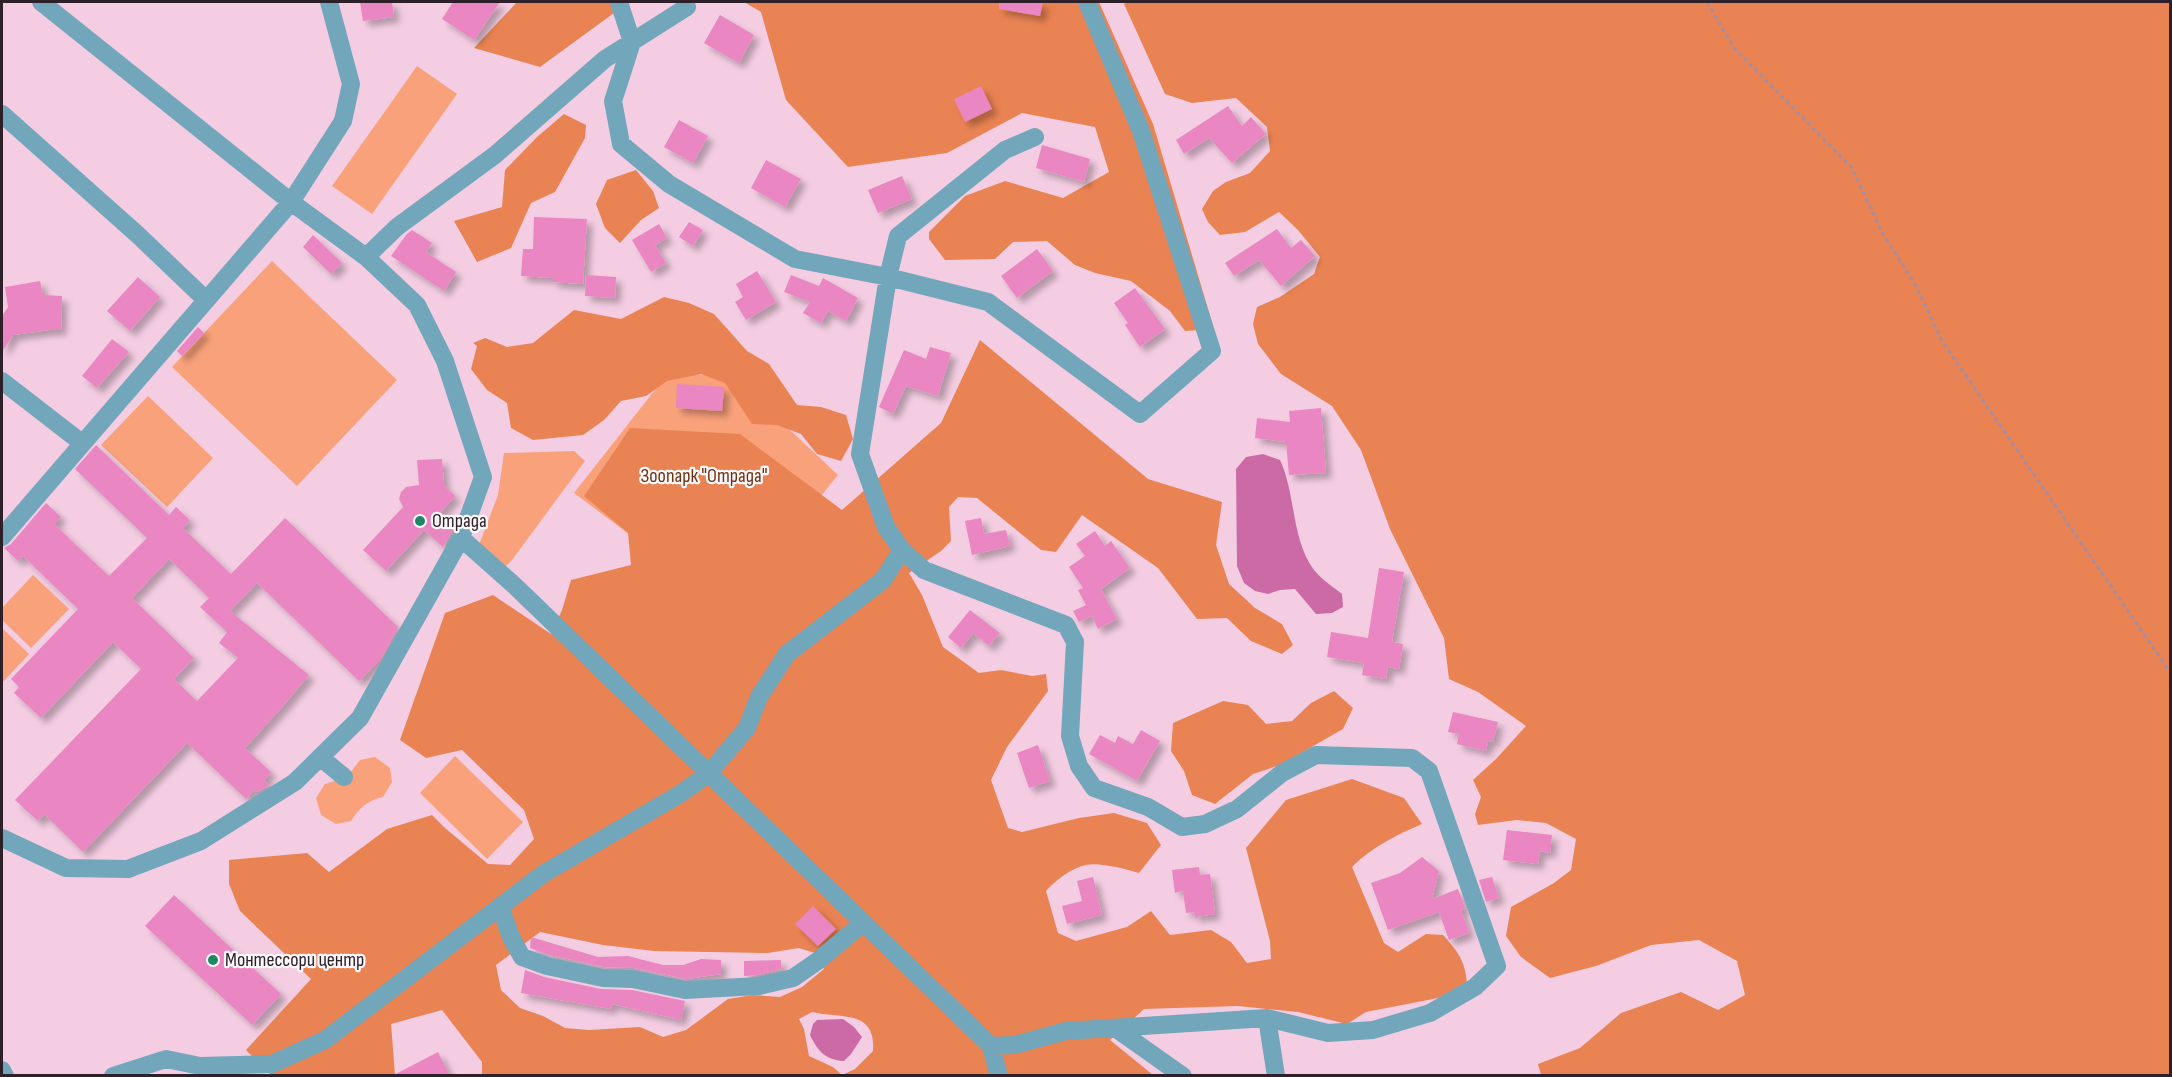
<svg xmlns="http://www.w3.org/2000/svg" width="2172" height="1077" viewBox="0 0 2172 1077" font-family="'Sofia Sans Condensed',sans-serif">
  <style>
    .green { fill: #f9a17a }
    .forest { fill: #ea8353; fill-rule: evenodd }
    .water { fill: #cb6aa4 }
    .building { fill: #ea86c1; fill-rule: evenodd; filter: url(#shadow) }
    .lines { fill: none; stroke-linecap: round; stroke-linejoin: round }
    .path { stroke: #a98c9c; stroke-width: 3; stroke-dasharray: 4.5 3; stroke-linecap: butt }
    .minor { stroke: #71a6bb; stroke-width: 18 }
    .poi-dot { fill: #1e8763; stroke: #fef9fc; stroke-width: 2 }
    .labels { text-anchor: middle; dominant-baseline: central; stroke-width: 4.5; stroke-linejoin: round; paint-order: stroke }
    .park-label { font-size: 20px; fill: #71300c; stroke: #fef9fc }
    .poi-label { font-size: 20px; fill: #2e2028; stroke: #fef9fc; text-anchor: start }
  </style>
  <defs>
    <filter id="shadow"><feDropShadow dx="5.5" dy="5.5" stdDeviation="3" flood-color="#0004"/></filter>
  </defs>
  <rect width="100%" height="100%" fill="#f4cde2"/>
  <path class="green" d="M417 66 457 94 372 214 332 186Z
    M272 261 397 380 297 486 172 367Z
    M669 372 733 377 838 475 729 609 574 493Z
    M148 396 213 458 167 507 101 445Z
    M574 451 585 461 512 560 506 566 479 545 498 495 504 453Z
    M33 575 69 609 31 648 2 620V608Z
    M2 628 29 654 2 683Z
    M455 756 523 822 487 859 420 793Z
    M375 757 390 768 392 782 383 797C367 801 360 807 351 821L336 824 321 815 316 798 325 784 338 780 350 773 360 760Z"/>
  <path class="forest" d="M517 2H629L540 67 474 48Z
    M744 2H1099L1153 124 1214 329 1185 331 1170 311 1131 281 1095 273 1075 265 1047 241 1013 242 995 259 945 260 929 239V232L965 196 1005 181 1063 198 1109 172 1095 127 1022 113 947 153 848 167 786 100 761 12Z
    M1126 2H2170V1075H1541L1538 1064 1580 1048 1621 1013 1681 992 1718 1010 1745 995 1737 961 1699 940 1651 945 1596 966 1550 978 1521 957 1506 936 1511 907 1554 883 1571 870 1576 839 1546 823 1517 820 1478 825 1475 814 1481 797 1473 780 1496 759 1526 726 1478 692 1449 679 1444 638 1390 529 1361 450 1332 406 1281 374 1258 344 1253 324 1257 307 1280 297 1314 274 1320 257 1298 230 1279 212 1245 232 1220 235 1208 222 1202 209 1213 191 1226 182 1250 173 1270 151 1267 127 1236 98 1192 103 1165 94 1124 4Z
    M564 114 586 125 585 138 555 192 531 203 511 248 477 262 454 221 502 207 505 170 537 137Z
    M636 170 653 191 659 208 641 220 620 243 605 228 596 204 607 180Z
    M664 297 689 303 714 314 747 351 769 364 797 405 821 407 846 415 853 439 841 461 817 454 801 434 777 425 752 424 725 383 701 374 667 381 646 396 621 401 604 420 583 435 533 440 511 428 507 403 487 390 471 369 477 346 473 343 485 338 507 347 533 343 574 310 621 319Z
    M980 340 1148 479 1222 502 1216 545 1229 584 1255 608 1282 624 1293 645 1282 654 1251 641 1227 618 1197 619 1158 568 1082 515 1056 552 1041 550 977 498 958 497 949 507 951 541 941 551 909 573 922 595 943 647 979 673 1001 670 1032 676 1046 674 1048 691 1007 747 991 780 1008 828 1022 832 1079 818 1114 813 1147 823 1161 845 1139 873C1126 869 1099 862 1086 865 1071 868 1056 880 1046 891L1058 933 1076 941 1127 927 1151 911 1170 935 1211 930 1231 942 1247 963 1271 959 1270 941 1246 848 1286 800 1352 779 1404 798 1422 824C1396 835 1372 847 1352 867L1384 943 1398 952 1426 934 1443 935C1458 952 1465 960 1467 983L1438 998 1366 1012 1347 1024 1298 1012 1238 1006 1144 1009 1110 1040 1153 1075H482V1062L442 1010 391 1024 395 1075H271L246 1050 311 979 240 911 229 884V860L307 853 329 872 387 829 432 815 445 828 488 864 510 865 534 839 524 810 462 750 426 758 400 740 445 613 493 595 551 634 562 610 571 580 631 565 628 533 584 496 630 428 740 434 842 510 941 423ZM540 932 603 945 654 951 768 953 799 948 818 954 824 969 802 987 780 997 753 995 728 999 686 1030 663 1037 640 1027 589 1030 565 1028 543 1016 520 1008 501 990 496 965ZM812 1012C841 1019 876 1009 873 1051L855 1069 842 1075 833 1067 809 1056 804 1029 799 1019Z
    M1334 691 1353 708 1343 729 1280 765 1253 774 1215 804 1192 795 1184 771 1171 751 1173 723 1223 701 1248 705 1266 724 1292 721 1311 703Z"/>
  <path class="water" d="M1263 454 1280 460C1296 494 1291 539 1314 570 1321 579 1333 587 1342 594L1343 607 1332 613 1316 614 1295 589 1280 590 1268 594 1255 591 1244 583 1237 566 1236 469 1246 457Z
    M843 1019 854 1027 862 1037 851 1054 844 1061C825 1060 818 1051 810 1035L813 1024 817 1020Z"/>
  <path class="building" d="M360 2H392L394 17 363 21Z
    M453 2H500L474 40 442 19Z
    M999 2H1043L1040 16 999 9Z
    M720 15 754 35 739 63 704 43Z
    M981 86 992 109 965 122 954 99Z
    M1228 106 1242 126 1251 117 1266 134 1232 163 1209 138 1184 154 1176 140Z
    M679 120 708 136 693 163 664 147Z
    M1042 145 1090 159 1084 182 1036 168Z
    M766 160 801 179 785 207 751 188Z
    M902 176 912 199 878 213 868 190Z
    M534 217 587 219 583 284 553 282V278L521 276 523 249H533Z
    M689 222 703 230 693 246 679 237Z
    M659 224 667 238 655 245 666 263 651 272 632 240Z
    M1277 229 1291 248 1301 240 1315 256 1281 286 1259 260 1234 276 1225 263Z
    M412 230 432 243 426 252 456 272 444 291 391 256 406 235Z
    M313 235 342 263 331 274 303 247Z
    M1037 249 1053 271 1017 298 1001 276Z
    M757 271 776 302 746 320 735 302 743 297 736 284Z
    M586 275 616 277 615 298 585 296Z
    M791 275 819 286 823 278 858 298 846 321 828 311 821 323 803 313 810 302 784 292Z
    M138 277 160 297 130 331 107 311Z
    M40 281 43 295 62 296 61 330H49L13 335 2 352V316L8 307 5 287Z
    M1135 288 1165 329 1140 347 1125 325 1128 323 1114 303Z
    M198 327 204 333 182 356 177 351Z
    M112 339 129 352 97 388 82 376Z
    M930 347 951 353 938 396 906 386 893 414 879 407 904 350 926 359Z
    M677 384 724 387 722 411 676 408Z
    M1321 408 1326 473 1289 475 1286 442 1255 438 1257 418 1290 422 1289 411Z
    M96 445 169 515 176 507 190 520 183 528 231 574 285 518 398 627 380 660 359 681 257 583 230 611 309 675 283 706 245 748 271 772 264 780 269 785 257 792 254 790 246 799 187 743 83 852 44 814 38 821 15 800 141 669 113 642 41 718 14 693 19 687 11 679 78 609 23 556 18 561 4 548 11 544 46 503 61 517 54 524 109 576 147 538 75 469ZM169 559 209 598 200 607 227 632 219 643 238 658 197 701 174 679 194 658 132 598Z
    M442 459 444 485 455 496 441 512 454 524 451 533 443 547 424 530 386 571 363 550 403 507 399 499 401 492 406 487 419 485 417 460Z
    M981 518 984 534 1006 530 1010 546 972 555 965 521Z
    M1095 531 1105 546 1111 541 1130 568 1101 589 1117 619 1098 629 1092 616 1079 622 1073 611 1086 605 1078 590 1083 588 1069 567 1085 556 1076 544Z
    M1379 568 1404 572 1392 642 1403 644 1399 669 1388 667 1386 679 1362 675 1364 663 1327 657 1331 632 1368 638Z
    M970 610 1000 633 989 646 973 633 961 648 948 637Z
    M1453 712 1498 722 1493 742 1488 741 1486 751 1457 744 1459 734 1448 732Z
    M1141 730 1160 741 1137 781 1089 754 1100 735 1115 743 1118 736 1133 744Z
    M1038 745 1050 781 1029 788 1017 753Z
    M1507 830 1552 835 1550 853 1540 851 1538 864 1503 860Z
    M1422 857 1439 871 1432 899 1458 889 1465 908 1461 910 1469 933 1449 940 1439 912 1388 930 1371 883 1400 873Z
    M1199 867 1200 875 1210 874 1215 914 1195 917 1194 912 1186 913 1183 891 1175 893 1172 870Z
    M1093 877 1102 915 1067 924 1062 906 1082 901 1077 881Z
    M1492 877 1499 898 1486 902 1479 880Z
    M174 895 281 994 252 1025 145 926Z
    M813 906 836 929 818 946 795 924Z
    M531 937 598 957 628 956 663 965H683L701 959 721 960V974L686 979 635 968 604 967 550 955 530 948Z
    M781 960V969L757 975 744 976V961Z
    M525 970 544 977 601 989 632 990 685 1001 681 1020 612 1004 611 1009 521 993Z
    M438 1052 450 1076H392Z"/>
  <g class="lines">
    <path class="path" d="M1707 2 1734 48 1852 168 1883 234 1916 286 1942 341 2170 672"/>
    <path class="minor" d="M619 2 632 42 613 101 621 144 669 184 795 259 888 277 988 302 1140 414 1212 351 1141 131 1087 2
      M2 114 138 235 205 299
      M366 257 397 227 495 155 605 59 687 7
      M2 381 82 443
      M2 537 291 202 343 121 351 84 329 2
      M461 538 515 586 991 1046 999 1076
      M320 757 344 777
      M2 838 66 868 128 869 201 841 295 782 360 718 461 538 483 477 445 361 417 305 366 257 291 202 41 2
      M500 906 511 937 522 957 547 966 603 978 633 979 685 990 759 986 793 978 819 960 863 923
      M1267 1018 1276 1076
      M1115 1028 1183 1076
      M991 1046 1014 1045 1066 1031 1267 1018 1328 1033 1373 1030 1430 1013 1475 987 1497 966 1429 771 1412 758 1316 755 1282 773 1237 809 1205 824 1182 827 1148 807 1094 788 1079 766 1070 736 1075 642 1066 625 924 570 902 550 886 527 860 454 888 277 898 236 1005 150 1035 137
      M2 1070 5 1076
      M113 1076 166 1059 200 1066 272 1064 325 1040 543 874 680 794 708 774 747 728 759 697 787 654 883 580 902 550"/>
  </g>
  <g class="poi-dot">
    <circle cx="420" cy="521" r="6"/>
    <circle cx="213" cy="960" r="6"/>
  </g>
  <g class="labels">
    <g class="park-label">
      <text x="704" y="476">Зоопарк "Отрада"</text>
    </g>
    <g class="poi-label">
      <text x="432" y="521">Отрада</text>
      <text x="225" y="960">Монтессори центр</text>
    </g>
  </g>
  <rect width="2172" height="1077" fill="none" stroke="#2e2028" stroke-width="6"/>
</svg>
